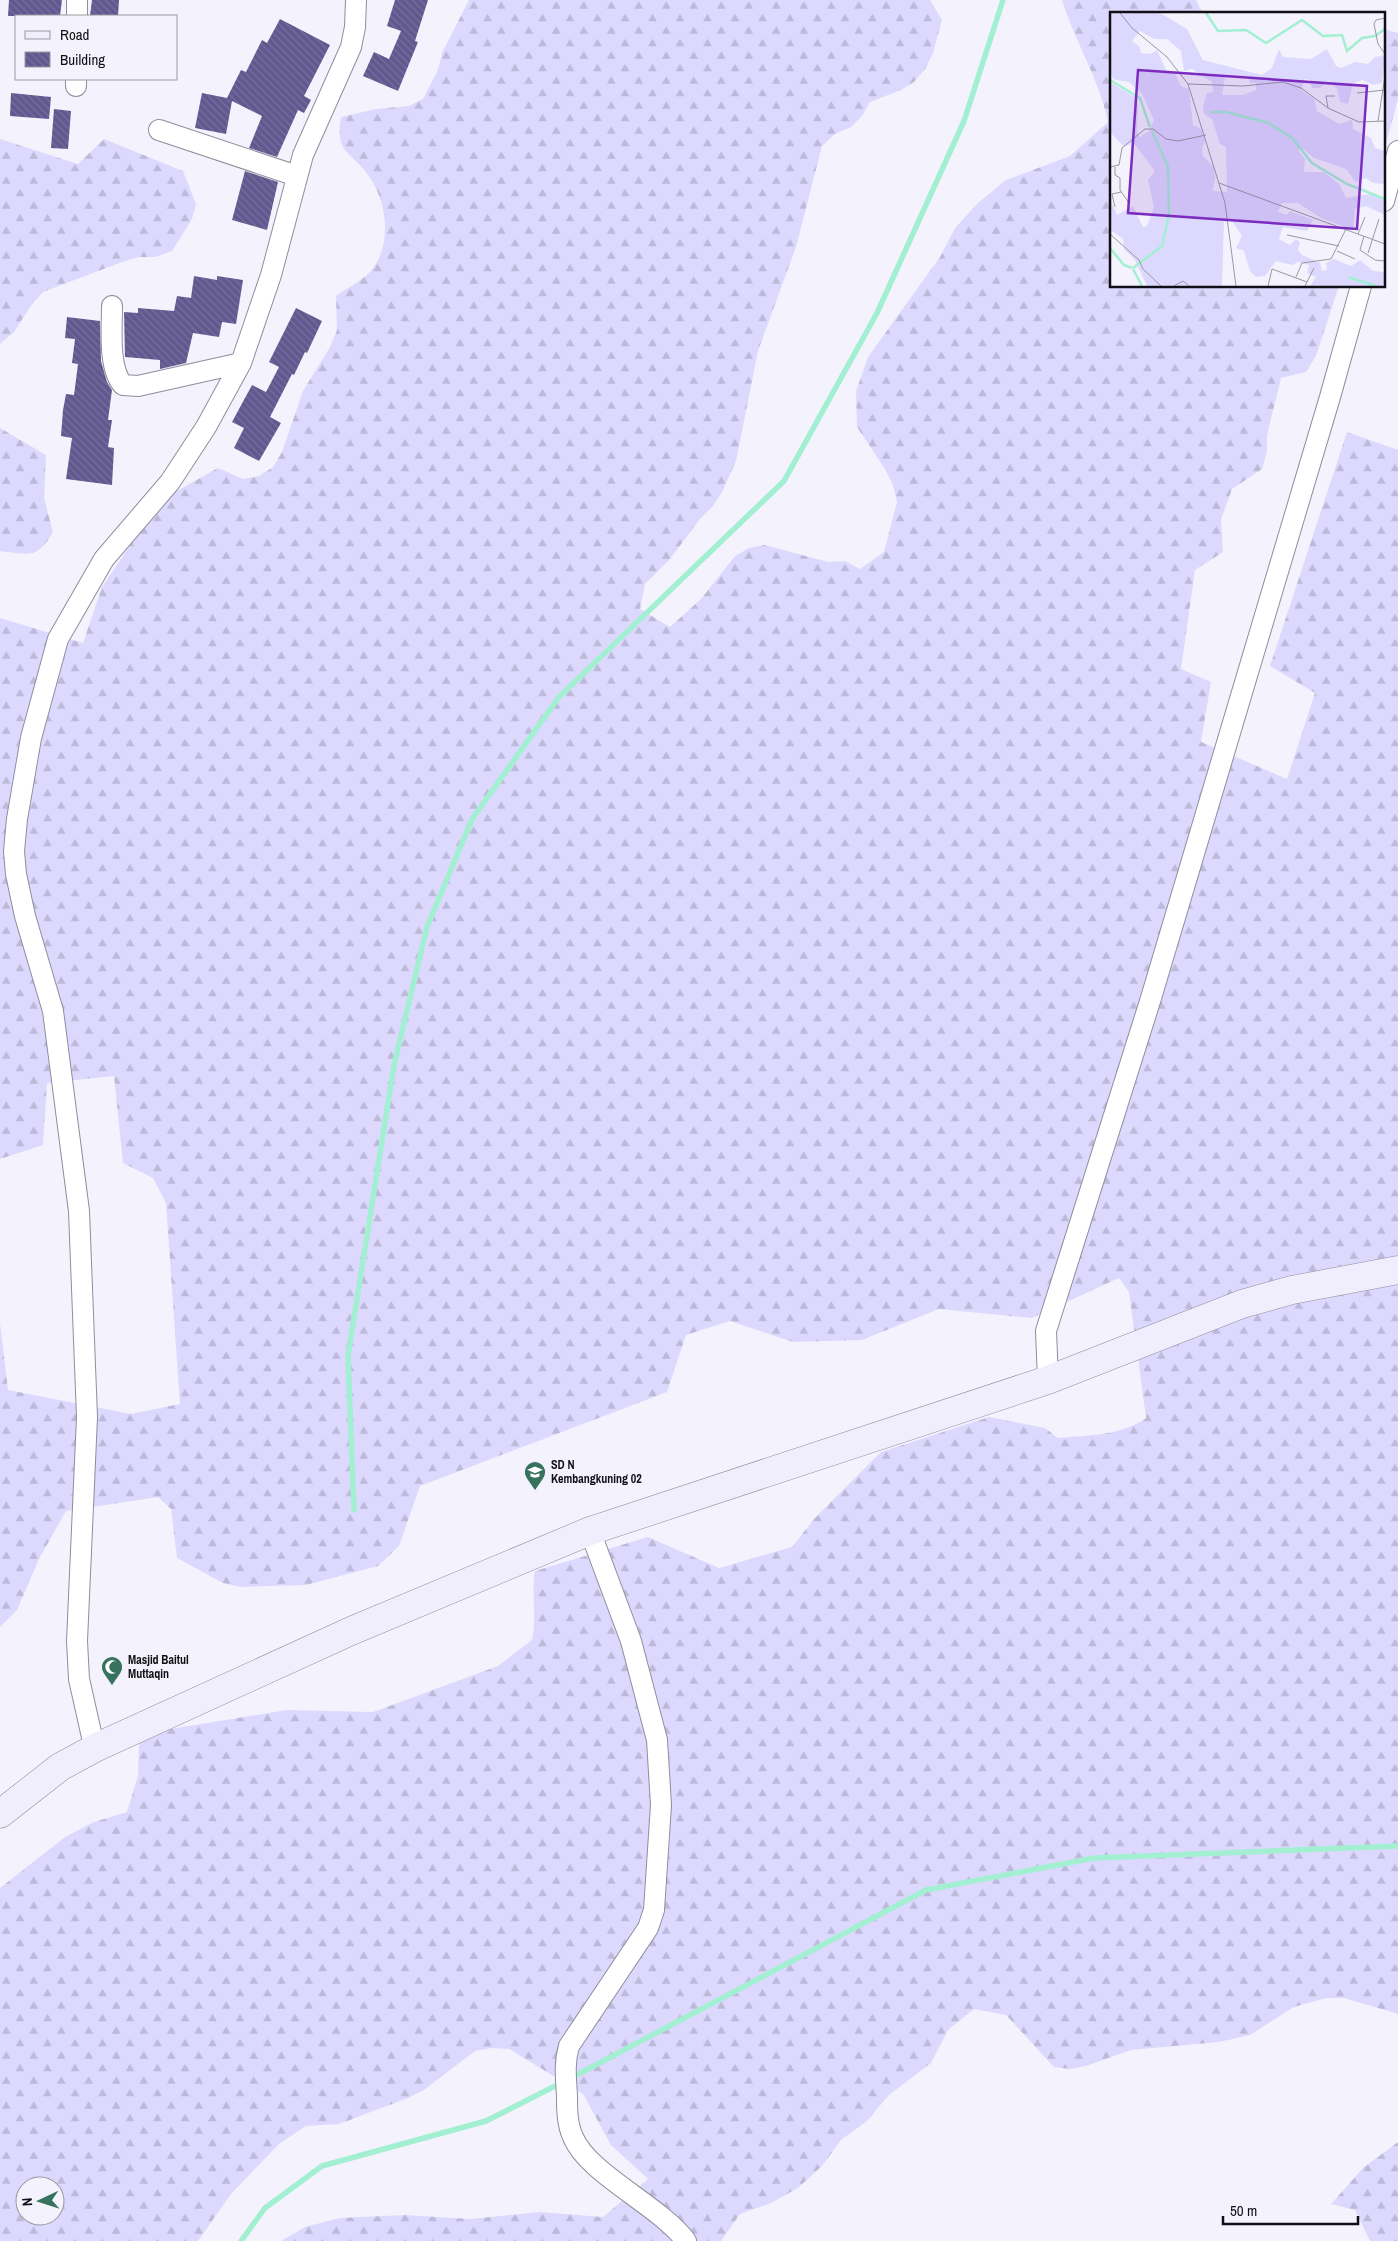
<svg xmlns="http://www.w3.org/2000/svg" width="1398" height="2241" viewBox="0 0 1398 2241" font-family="'Archivo Narrow',sans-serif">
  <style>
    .forest { fill: url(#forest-firs); fill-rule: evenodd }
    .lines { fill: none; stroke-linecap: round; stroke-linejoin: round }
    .stream { stroke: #a2efd1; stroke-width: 5.5 }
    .building { fill: url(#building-back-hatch) }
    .street-casing { stroke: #8f8d9d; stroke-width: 22 }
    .secondary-casing { stroke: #8f8d9d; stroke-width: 29 }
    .street { stroke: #fff; stroke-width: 20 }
    .secondary { stroke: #f0eefc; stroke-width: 28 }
    .labels { text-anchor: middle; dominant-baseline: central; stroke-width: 5; stroke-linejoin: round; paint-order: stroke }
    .poi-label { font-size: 12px; font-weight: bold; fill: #100f15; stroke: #f4f3fd; text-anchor: start }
    .inset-river { fill: none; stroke: #a2efd1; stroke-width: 2.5 }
    .inset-road { fill: none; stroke: #9998a0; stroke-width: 1 }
    .view { fill: #7b2cbf; fill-opacity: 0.15; stroke: #7b2cbf; stroke-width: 2.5 }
    .inset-edge { fill: none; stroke: #100f15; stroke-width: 2.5 }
  </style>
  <defs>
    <pattern id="forest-firs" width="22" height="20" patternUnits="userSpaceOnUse" patternTransform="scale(1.25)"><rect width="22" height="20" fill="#ddd9fe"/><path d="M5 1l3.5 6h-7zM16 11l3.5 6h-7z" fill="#bdb9d9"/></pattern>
    <pattern id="building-back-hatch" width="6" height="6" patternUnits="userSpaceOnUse" patternTransform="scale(1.25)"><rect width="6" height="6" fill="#60588f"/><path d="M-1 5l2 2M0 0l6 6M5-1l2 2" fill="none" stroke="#76709a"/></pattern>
  </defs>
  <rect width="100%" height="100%" fill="#f4f3fd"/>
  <path class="forest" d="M469 0H930L942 20 933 53 925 69 914 82 901 90 870 102 862 116 851 127 835 134 822 146 796 247 758 351 736 461 722 492 713 506 700 519 670 559 645 584 640 609 670 627 701 599 735 556 749 548 765 545 828 562 845 561 860 569 884 552 897 502 893 485 885 469 857 427 856 391 868 357 940 257 955 228 978 203 1006 180 1070 156 1108 122C1099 78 1075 42 1062 0H1196L1203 14H1112V286H1339L1316 356 1306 372 1281 378 1267 435V451L1262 469 1232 489 1221 520 1223 552 1195 570 1181 669 1211 682 1201 742 1287 779 1315 693 1270 666 1347 432 1398 450V2014L1344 1998H1326L1294 2007 1250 2035 1219 2042 1131 2050 1086 2066 1070 2069 1054 2067 1006 2015 974 2009 948 2030 931 2063 889 2095 867 2121 841 2140 822 2166 798 2188 771 2203 740 2214 721 2241H281L305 2227 340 2218 405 2215 470 2219 540 2212 603 2217 648 2179 611 2145 583 2094 509 2049 492 2048 475 2051 424 2090 408 2098 339 2124 306 2126 279 2144 231 2194 198 2241H0V1888L65 1837 94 1822 127 1812 138 1776 139 1743 152 1732 287 1710 373 1712 498 1666 532 1640C537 1617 531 1595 535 1571L648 1537 719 1568 792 1547 814 1519 881 1452 989 1417 1045 1428 1058 1438C1089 1435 1120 1436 1146 1418L1129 1292 1119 1278 1032 1318 939 1309 862 1340 793 1342 730 1321 686 1335 667 1392 420 1486 399 1546 378 1566 306 1585 241 1587 223 1583 177 1558 171 1509 158 1497 66 1511 39 1559 17 1610 0 1627V1323L8 1390 131 1414 180 1404 166 1203 153 1178 123 1163 114 1076 47 1083 43 1145 0 1159V618L83 643 102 587 161 500 218 468 243 479 259 476 273 467 282 452 303 391 330 347 337 330 336 296C346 289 361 281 370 272 392 247 388 204 370 178 353 151 334 156 341 117L376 109 409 106 423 99 438 70 442 53ZM25 2186H55V2216H25Z
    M1384 29 1398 33V99L1384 151Z
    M0 139 78 164 104 139 183 171 196 204 192 219 172 251 155 257H138L122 262 43 292 32 304 14 332 0 344Z
    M0 428 46 455 44 498 53 532C37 560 28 554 0 551Z
    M1398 2142V2241H1370L1355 2210 1331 2204 1363 2168Z"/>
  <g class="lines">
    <path class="stream" d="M354 1510 348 1356 394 1065 427 927 472 819 559 697 784 481 877 313 964 121 1003 0
      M571 2078 926 1890 1094 1858 1398 1846
      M241 2241 265 2208 322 2166 486 2121 563 2082"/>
  </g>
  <path class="building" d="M9 0H62L60 16H8Z
    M92 0H119L118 16H90Z
    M395 0H428L415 41 418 42 398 91 363 76 374 52 389 59 401 31 387 26Z
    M280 19 330 45 304 96 311 100 304 113 298 110 277 157 249 148 262 116 232 101 226 134 195 128 202 93 227 98 241 70 246 72 262 40 267 43Z
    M11 93 51 97 49 119 10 116Z
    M54 109 71 111 68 149 51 148Z
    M245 171 278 182 267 230 232 220Z
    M194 276 217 280V276L243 280 236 324 222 322 219 337 193 333 186 363 160 369V360L125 357 124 312 138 313V308L174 311 177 296 191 298Z
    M296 308 322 321 307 353 305 352 294 375 292 374 270 417 281 423 259 461 234 448 244 428 232 422 252 385 266 392 279 367 269 362Z
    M67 317 100 321 101 361 107 382 112 390 108 420H112L108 447 114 448 112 485 66 479 72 438 61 436 63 410 66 394 74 395 78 364 72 363 75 339 65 338Z"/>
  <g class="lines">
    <g class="street-casing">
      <path id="street" d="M77 16V0
        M76 86V79
        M159 130 297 176
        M1384 201 1398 151
        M112 306C112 328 108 368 123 385L138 386 241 363
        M1048 1380 1046 1331 1151 998 1330 397 1361 286
        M590 1531 631 1641 657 1740 661 1805 654 1910 648 1928 569 2046C564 2063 566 2078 567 2096 567 2109 567 2124 573 2137 588 2174 659 2205 686 2241
        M97 1747 92 1737 79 1679 77 1641 87 1417 79 1211 53 1011 25 916 16 874 14 851 17 819 31 738 58 639 104 559 170 482 206 427 241 363 271 275 303 155 351 47 355 27 356 0"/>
    </g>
    <g class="secondary-casing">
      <path id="secondary" d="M0 1814 60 1767 97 1747 351 1631 590 1531 1048 1380 1242 1304 1292 1290 1398 1270"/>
    </g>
    <use href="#street" class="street"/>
    <use href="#secondary" class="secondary"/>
  </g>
  <defs>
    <g id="school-pin" transform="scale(1.125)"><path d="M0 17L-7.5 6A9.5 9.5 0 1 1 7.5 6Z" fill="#36725d" stroke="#f4f3fd"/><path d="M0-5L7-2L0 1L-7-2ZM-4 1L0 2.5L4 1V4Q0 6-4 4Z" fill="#fff"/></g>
    <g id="mosque-pin" transform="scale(1.125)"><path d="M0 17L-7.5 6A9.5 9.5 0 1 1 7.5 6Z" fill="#36725d" stroke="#f4f3fd"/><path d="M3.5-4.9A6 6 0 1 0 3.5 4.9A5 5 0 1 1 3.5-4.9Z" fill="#fff"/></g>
  </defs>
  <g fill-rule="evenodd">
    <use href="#school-pin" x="535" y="1472"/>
    <use href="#mosque-pin" x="112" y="1667"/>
  </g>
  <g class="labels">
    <g class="poi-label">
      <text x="551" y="1465">SD N<tspan x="551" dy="14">Kembangkuning 02</tspan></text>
      <text x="128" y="1660">Masjid Baitul<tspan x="128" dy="14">Muttaqin</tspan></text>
    </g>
  </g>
  <g transform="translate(1110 12)">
    <rect width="275" height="275" fill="#f4f3fd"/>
    <path d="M0 1H50L77 17 93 48 152 63 162 56 169 37 173 45 201 47 217 37 226 54 231 56 245 50 258 52 265 45 275 43 272 71 263 73 252 68 243 72 238 92 230 90 227 77 219 69 210 76H202L200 68 195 67 191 78 204 87 207 99 229 112 242 108 243 117 261 126 265 136 275 139V172L263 171 256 166 246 170 236 157 204 146 192 136 188 138 195 147 194 160H214L229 172 236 186 260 182 275 188V203L256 194 245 197 243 218 211 206 188 191H172L168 200 177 203 180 199 203 208 197 219 173 215 169 227 180 233 186 227 190 230 188 238 192 243 210 251 212 259 217 258 216 251 224 247 241 254 250 248 263 259 275 260V274H200L206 265 197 261 199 253 188 250 182 253 166 249 155 264 146 265 140 259 134 239 126 236 132 224 122 209 114 210 112 274H37L25 248 14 237 13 227 2 219 0 222V187L7 203 23 194 33 215 37 214 44 195 38 168 45 159 26 134 23 131 14 135 0 120V70L25 85 28 93 27 120 30 125 39 119 44 108 32 82 19 70 3 67 1 61ZM30 19 44 27H57L71 39 74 59 82 57 102 70 103 80 97 81 93 94 94 102 102 107 110 132 116 135 117 180 103 179 105 165 103 154 93 144 92 136 95 129 91 117 83 113 79 77 71 74 64 60 56 58 47 38 41 42 31 41 30 35 22 29ZM138 64 140 71H146V78L133 83H112L115 65Z" fill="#ddd9fe" fill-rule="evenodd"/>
    <path class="inset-river" d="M96 1 108 19 136 18 156 31 192 8 213 24 232 23 237 39 252 26 265 24 275 17M0 68 30 86 40 115M100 100H116L159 111 182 126 202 151 237 172 275 187M0 236 14 253 22 256M23 256 52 234 59 203 58 155 42 119M23 257 32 274M238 265 266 274"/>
    <path class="inset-road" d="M10 1 22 16 57 45 78 72 115 191 126 274M275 6 266 8 264 12 268 32 275 42M78 72 133 74 173 70 191 76 218 96 249 110 275 109M247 81 275 78M218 96 216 84H225M268 109 275 64M0 155 9 153 12 136 35 117H43L56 127 68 129 96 123M5 155V163L10 166V178L19 191M109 171 275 232M5 195 2 182 11 180M0 222 29 248 33 257 51 274M248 222 255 205M177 223 229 234M254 224 250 238 265 248 275 249M227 239 245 247M258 241 269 207M186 265 192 251 221 247 236 217M197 270 204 256M64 274 73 269 79 274M158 274 162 257 197 270 195 274"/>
    <path class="view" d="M28 58 257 74 247 217 18 201Z"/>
    <rect width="275" height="275" class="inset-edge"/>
  </g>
  <rect x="15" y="15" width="162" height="65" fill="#f4f3fd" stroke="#9998a0"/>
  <rect x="25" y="31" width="25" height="8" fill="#f0eefc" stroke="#9998a0"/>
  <text x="60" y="40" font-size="15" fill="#100f15">Road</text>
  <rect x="25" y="52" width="25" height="15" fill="url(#building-back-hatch)" stroke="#9998a0"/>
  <text x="60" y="65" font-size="15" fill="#100f15">Building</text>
  <g transform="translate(40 2201) rotate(266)"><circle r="24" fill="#f4f3fd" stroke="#9998a0"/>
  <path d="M0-4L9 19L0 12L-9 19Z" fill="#36725d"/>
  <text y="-8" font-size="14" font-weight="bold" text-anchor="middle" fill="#100f15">N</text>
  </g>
  <path d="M1223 2216v8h135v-8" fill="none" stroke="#100f15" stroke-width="2.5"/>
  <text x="1230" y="2216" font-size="15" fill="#100f15" stroke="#f4f3fd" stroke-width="4" paint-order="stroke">50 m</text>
</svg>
